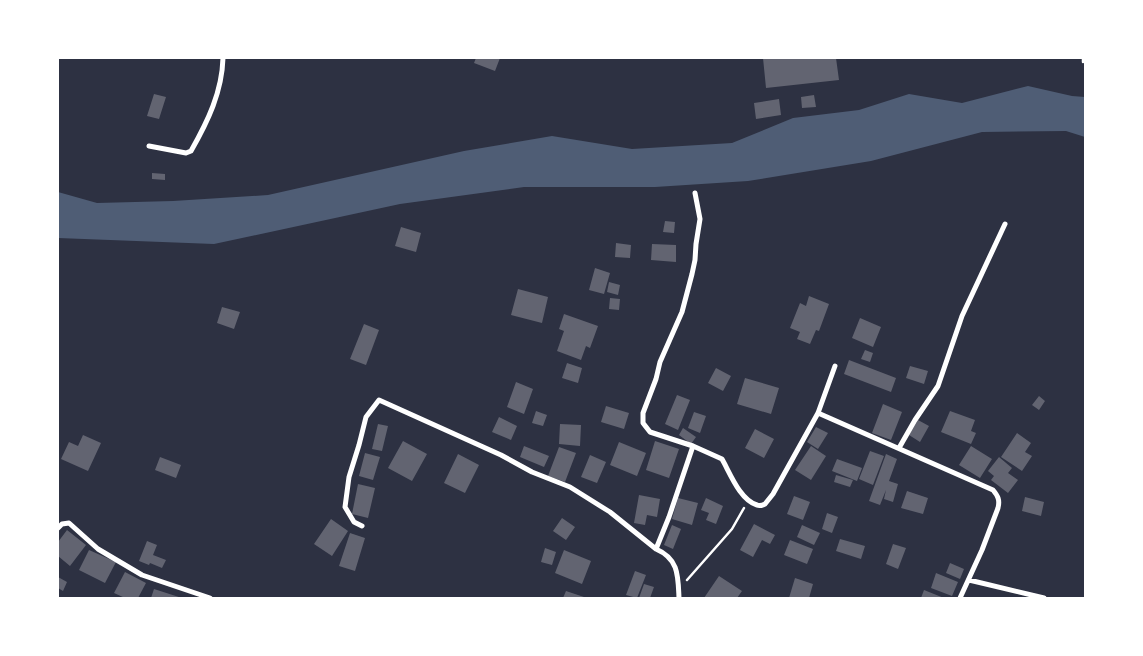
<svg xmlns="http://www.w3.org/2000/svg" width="1143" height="656" viewBox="0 0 1143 656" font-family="'Source Sans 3',sans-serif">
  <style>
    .water { fill: #4f5d75 }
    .building { fill: #626471 }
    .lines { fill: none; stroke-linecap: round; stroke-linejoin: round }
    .path { stroke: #fff; stroke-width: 2.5 }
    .minor { stroke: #fff; stroke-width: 5 }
  </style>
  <rect width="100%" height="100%" fill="#2d3142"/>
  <path class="water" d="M1028 86 1072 96 1085 97V137L1066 131 982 132 871 161 748 181 655 187H524L400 204 214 244 58 238V192L97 203 173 201 268 195 464 151 552 136 632 149 732 143 793 118 859 110 909 94 962 103Z"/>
  <path class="building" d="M476 58H500L495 71 474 63Z
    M763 58H836L839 80 766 88Z
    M154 94 166 97 159 119 147 116Z
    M814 95 816 107 802 108 801 97Z
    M779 99 781 115 756 119 754 103Z
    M152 173 165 174V180L152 179Z
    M665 221 675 222 674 233 663 232Z
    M401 227 421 233 416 252 395 246Z
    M616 243 631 245 630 258 615 257Z
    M652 244 676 245V262L651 260Z
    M595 268 610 273 604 294 589 290Z
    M609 282 620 285 618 295 607 292Z
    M518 289 548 297 542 323 511 315Z
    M809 296 829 304 819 331 816 330 810 344 797 339 800 332 790 328 800 303 806 306Z
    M610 298 620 299 619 310 609 309Z
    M222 307 240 312 234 329 217 323Z
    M564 314 598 326 590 348 586 346 581 360 557 351 564 331 559 329Z
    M860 318 881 327 873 347 852 338Z
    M364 324 379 330 366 365 350 359Z
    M865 350 873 353 870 362 861 359Z
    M849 360 896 378 891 392 844 374Z
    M567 363 582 368 578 383 562 378Z
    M910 366 928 371 924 384 906 378Z
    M716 368 731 376 723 391 708 383Z
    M745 378 779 388 771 414 737 404Z
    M516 382 533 389 524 414 507 407Z
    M677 395 690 400 678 430 665 424Z
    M1039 396 1045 401 1039 410 1032 405Z
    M883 404 902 412 891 440 872 433Z
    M606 406 629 413 624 429 601 422Z
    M536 411 547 415 543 426 532 423Z
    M950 411 975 420 971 431 976 433 971 444 941 432Z
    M694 412 706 416 700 433 688 428Z
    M499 417 517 426 511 440 492 432Z
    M918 420 929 426 920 442 909 435Z
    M378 424 388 426 382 451 372 449Z
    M560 424 581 425 580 446 559 444Z
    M816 427 828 433 818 449 807 442Z
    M683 428 696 437 691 444 679 435Z
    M755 429 774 439 764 458 745 448Z
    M1017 433 1031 443 1025 452 1032 456 1022 471 1001 457Z
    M83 435 101 443 88 471 61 459 69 442 78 446Z
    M403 441 427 454 412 481 388 468Z
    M655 441 679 449 669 478 646 470Z
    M619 442 646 453 637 476 610 465Z
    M524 446 549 456 544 467 520 457Z
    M811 446 826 456 811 480 795 470Z
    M971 446 992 459 980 478 959 465Z
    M559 447 576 453 565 482 548 476Z
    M870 451 884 456 873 485 859 479Z
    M365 453 380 457 373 480 359 476Z
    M458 454 479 465 465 493 444 483Z
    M886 454 897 459 889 481 898 484 893 502 884 499 886 490 880 505 869 501Z
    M590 455 606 462 597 483 581 477Z
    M160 457 181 465 176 478 155 470Z
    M999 457 1012 468 1008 473 1018 480 1008 493 991 480 994 476 988 471Z
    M837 459 862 468 857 481 832 471Z
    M836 475 853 480 850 487 834 482Z
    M358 484 375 488 368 518 352 514Z
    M907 491 928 498 923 514 901 508Z
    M639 495 660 499 657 517 647 515 645 525 634 523Z
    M794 496 810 502 803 520 787 514Z
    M1025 497 1044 502 1041 516 1022 511Z
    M678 498 698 503 692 525 672 519Z
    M706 498 723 506 716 524 706 520 709 513 701 510Z
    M827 513 838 517 832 533 822 529Z
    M562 518 575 527 566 540 553 531Z
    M331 519 348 531 332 556 314 544Z
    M754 524 775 535 770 544 762 540 753 557 740 550Z
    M672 525 681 529 673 549 664 545Z
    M802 525 820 533 814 545 797 537Z
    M67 530 86 545 70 566 58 556V542Z
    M350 533 365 538 355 571 339 566Z
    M840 539 865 546 861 559 836 551Z
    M790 540 813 549 807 564 784 555Z
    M147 541 157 545 153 555 166 560 162 568 150 563 149 565 139 561Z
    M893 544 906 548 898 569 886 564Z
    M545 548 556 552 552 565 541 562Z
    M89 550 116 562 105 583 79 570Z
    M564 550 591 561 582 584 555 573Z
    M950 563 964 569 960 579 946 573Z
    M635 571 646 575 637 598 626 595Z
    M125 572 146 583 138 598H125L114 593Z
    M936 573 958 582 952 596 931 588Z
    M719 576 742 591 737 598H704Z
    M58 577 67 582 63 591 58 588Z
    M795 578 813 584 809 598H789Z
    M644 584 654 587 650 598H639Z
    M154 589 182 598H151Z
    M924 590 944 598H921Z
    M566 591 587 598H563Z"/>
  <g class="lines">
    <path class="path" d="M1083 58V62
      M687 580 732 529 744 508"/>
    <path class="minor" d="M149 146 186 153 191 151C208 121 222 92 223 58
      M695 193 700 219 696 244 695 260 692 274 682 312 660 362 656 379 643 413V423L650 432 693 446 722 459C730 473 740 500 757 505 759 506 763 505 765 504L773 494 818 413 835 366
      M818 413 993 490C998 496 1000 500 998 508L982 550 960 598
      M899 448 915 420 938 386 962 316 1005 224
      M362 526 354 522 345 507 349 477 359 445 366 417 379 400 501 455 532 472 570 487 610 512 656 549C679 559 678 576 679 598
      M58 528 62 524 69 523 98 549 142 575 210 598
      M656 549 669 517 693 446
      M969 580 1044 598"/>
  </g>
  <rect width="1143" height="656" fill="none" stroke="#ffffff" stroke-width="118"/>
</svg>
